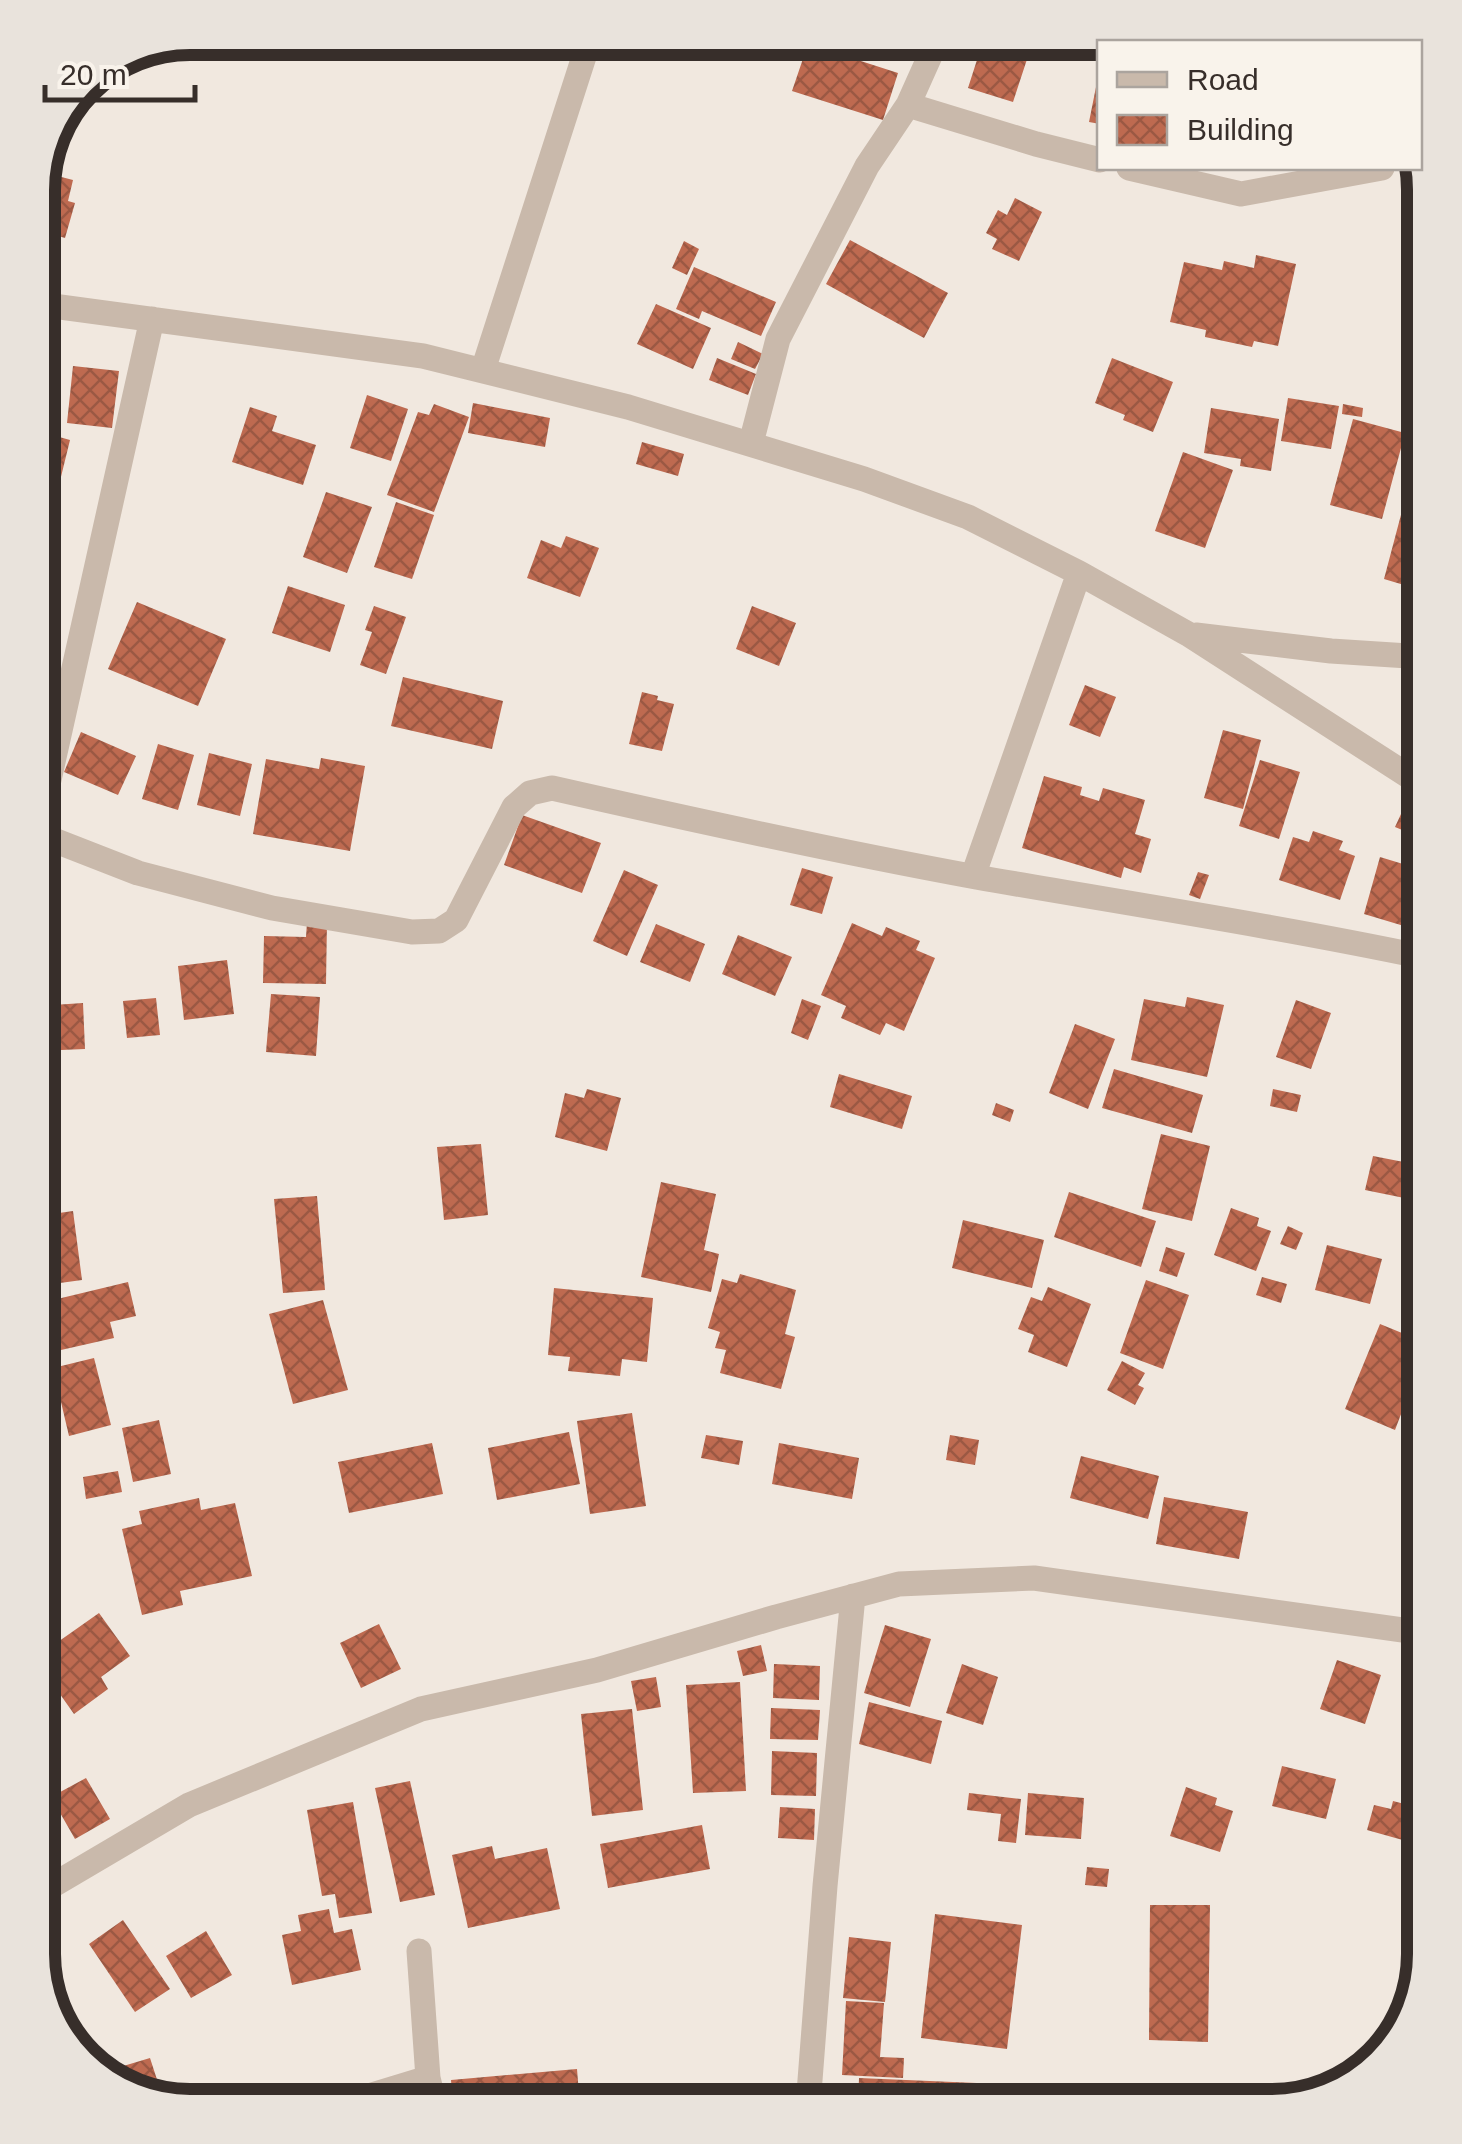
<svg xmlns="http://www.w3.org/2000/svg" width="1462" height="2144" viewBox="0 0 1462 2144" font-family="Helvetica,sans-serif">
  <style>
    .building { fill: url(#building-cross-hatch) }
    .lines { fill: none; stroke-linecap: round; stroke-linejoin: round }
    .street { stroke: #c9b9ab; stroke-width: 25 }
    .rim { fill: none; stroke: #372e2a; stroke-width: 12 }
  </style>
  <defs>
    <pattern id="building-cross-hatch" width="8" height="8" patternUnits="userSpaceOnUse" patternTransform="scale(2.5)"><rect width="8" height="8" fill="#be6a50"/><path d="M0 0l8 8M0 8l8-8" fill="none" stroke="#9b5843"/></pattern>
  </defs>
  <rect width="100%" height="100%" fill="#f1e8df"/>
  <path class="building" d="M984 38H1034L1013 102 968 88Z
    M1104 38H1161L1160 42H1104Z
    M1177 38H1241V42H1177Z
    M1247 38H1272L1287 40 1291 42H1246Z
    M808 44 898 73 883 120 792 91Z
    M1098 77H1100V124L1089 122Z
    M42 172 73 180 68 201 75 203 65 238 38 230V180Z
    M1015 198 1042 212 1019 261 992 249 997 239 986 233 998 210 1007 215Z
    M850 240 948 293 924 338 826 284Z
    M684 241 699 249 687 275 672 268Z
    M1256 255 1296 264 1278 346 1254 341 1252 347 1205 337 1206 330 1170 322 1184 262 1222 270 1224 261 1254 268Z
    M694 267 776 302 761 336 702 311 699 319 676 309Z
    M656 304 711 328 693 369 637 344Z
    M738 342 763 354 755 369 731 359Z
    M717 358 756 374 748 395 709 380Z
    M1112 358 1173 382 1153 432 1123 420 1125 415 1095 403Z
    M73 366 119 371 112 428 67 423Z
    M367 395 408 409 391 461 350 448Z
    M1288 398 1339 406 1331 449 1281 441Z
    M473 403 550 418 545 447 468 433Z
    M434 404 469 417 434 512 387 495 418 412 429 415Z
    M1343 404 1363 408 1362 417 1342 414Z
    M250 407 277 416 272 431 316 445 303 485 232 462Z
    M1211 408 1279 419 1271 471 1240 466 1241 459 1204 453Z
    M1353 419 1405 433 1382 519 1330 505Z
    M38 431 70 440 59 485 38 479Z
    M642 442 684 454 678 476 636 464Z
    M1183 452 1233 470 1205 548 1155 531Z
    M1423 458H1424V490L1415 488Z
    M326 492 372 507 347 573 303 557Z
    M396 502 434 515 412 579 374 567Z
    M1402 511 1424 517V602L1401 596 1404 585 1384 579Z
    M566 536 599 548 580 597 527 578 541 540 561 548Z
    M288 586 345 605 330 652 272 633Z
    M137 602 226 639 198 706 108 669Z
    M374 606 406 617 386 674 360 665 372 632 365 630Z
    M752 606 796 623 779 666 736 649Z
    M1410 661 1424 662V682L1408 680Z
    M403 677 503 701 492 749 391 726Z
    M1085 685 1116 697 1100 737 1069 725Z
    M642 692 658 696 657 700 674 704 662 751 629 744Z
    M38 721 49 724 39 762H38Z
    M1223 730 1261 740 1243 809 1204 798Z
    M81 732 136 756 118 795 64 772Z
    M158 744 194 755 178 810 142 799Z
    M209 753 252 764 240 816 197 805Z
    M321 758 365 766 350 851 253 834 266 759 319 769Z
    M1260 760 1300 772 1279 839 1239 826Z
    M1044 776 1082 787 1080 795 1099 801 1103 788 1145 800 1135 834 1151 839 1141 873 1124 867 1121 878 1022 848Z
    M1401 814 1417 821 1412 834 1395 827Z
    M522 815 601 843 582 893 504 865Z
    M1313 831 1343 841 1339 850 1355 856 1340 900 1279 880 1293 837 1309 842Z
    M1406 853 1424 858V932L1364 914 1380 857 1403 864Z
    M802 868 833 877 822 914 790 905Z
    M624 870 658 885 627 956 593 941Z
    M1198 872 1209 875 1200 899 1189 895Z
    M327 921 326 984 263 983 264 936 306 937 307 922Z
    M852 923 882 936 886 927 920 941 916 950 935 958 904 1031 886 1023 880 1035 841 1018 846 1006 821 995Z
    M656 924 705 944 690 982 640 962Z
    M738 935 792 957 775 996 722 974Z
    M227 960 234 1014 184 1020 178 966Z
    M271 994 320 997 316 1056 266 1052Z
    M1187 997 1224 1005 1207 1077 1131 1060 1144 999 1185 1007Z
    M156 998 160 1035 127 1038 123 1001Z
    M802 999 821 1006 808 1040 791 1033Z
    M1296 1000 1331 1013 1311 1069 1276 1057Z
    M83 1003 85 1049 38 1051V1006Z
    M1075 1024 1115 1039 1088 1109 1049 1093Z
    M1114 1069 1203 1095 1192 1133 1102 1108Z
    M839 1074 912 1096 902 1129 830 1107Z
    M587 1089 621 1098 607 1151 555 1137 565 1093 584 1098Z
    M1273 1089 1301 1095 1297 1112 1270 1106Z
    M996 1103 1014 1110 1010 1122 992 1115Z
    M1161 1134 1210 1146 1192 1221 1142 1209Z
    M481 1144 488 1215 444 1220 437 1147Z
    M1373 1156 1424 1166 1419 1201 1365 1190Z
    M661 1182 716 1194 704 1250 719 1254 711 1292 641 1277Z
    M1069 1192 1156 1221 1141 1267 1054 1237Z
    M317 1196 325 1290 283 1293 274 1199Z
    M1231 1208 1259 1218 1257 1226 1271 1231 1256 1271 1214 1255Z
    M73 1211 82 1280 38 1286V1216Z
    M963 1220 1044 1240 1032 1288 952 1268Z
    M1288 1226 1303 1233 1296 1250 1280 1244Z
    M1327 1245 1382 1259 1370 1304 1315 1290Z
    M1166 1247 1185 1253 1177 1277 1159 1271Z
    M740 1274 796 1290 785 1334 795 1337 781 1389 720 1373 726 1350 715 1348 720 1332 708 1328 722 1279 737 1283Z
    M1262 1277 1287 1284 1281 1303 1256 1295Z
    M1146 1280 1189 1295 1163 1369 1120 1353Z
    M128 1282 136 1316 110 1322 114 1338 61 1350 49 1301Z
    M1048 1287 1091 1304 1067 1367 1028 1352 1034 1335 1018 1329 1031 1297 1042 1301Z
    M554 1288 653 1298 647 1362 622 1359 620 1376 568 1371 570 1357 548 1355Z
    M323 1300 348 1390 293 1404 269 1314Z
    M1380 1324 1424 1342V1361L1422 1368 1424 1369V1379L1414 1403 1406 1401 1395 1430 1345 1409Z
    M94 1358 111 1425 69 1436 53 1368Z
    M1122 1361 1145 1373 1138 1385 1144 1388 1135 1405 1107 1390Z
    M632 1413 646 1506 590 1514 577 1421Z
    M159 1420 171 1474 133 1482 122 1428Z
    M569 1432 580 1484 497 1500 488 1448Z
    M706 1435 743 1441 739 1465 701 1458Z
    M950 1435 979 1440 975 1465 946 1460Z
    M432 1443 443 1494 349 1513 338 1462Z
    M779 1443 859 1458 852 1499 772 1484Z
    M1081 1456 1159 1476 1148 1519 1070 1498Z
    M118 1471 122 1492 86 1499 83 1477Z
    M1164 1497 1248 1512 1239 1559 1156 1544Z
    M199 1498 201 1510 235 1503 252 1576 180 1591 183 1605 142 1615 122 1529 142 1524 139 1511Z
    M99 1613 130 1656 101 1677 108 1689 74 1714 38 1663V1656Z
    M379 1624 401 1669 361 1688 340 1643Z
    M885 1625 931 1639 910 1707 864 1693Z
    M761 1645 767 1671 743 1676 737 1651Z
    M1337 1660 1381 1675 1365 1724 1320 1709Z
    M774 1664 820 1666 819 1700 773 1698Z
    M962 1664 998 1677 983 1725 946 1713Z
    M656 1677 661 1707 637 1711 631 1681Z
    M740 1682 746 1791 693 1793 686 1685Z
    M869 1702 942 1721 931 1764 859 1744Z
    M771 1708 820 1710 818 1740 770 1739Z
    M632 1709 643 1810 592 1816 581 1714Z
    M772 1751 817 1753 816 1796 771 1795Z
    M1282 1766 1336 1779 1326 1819 1272 1806Z
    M86 1778 110 1819 75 1839 51 1797Z
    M410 1781 435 1895 400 1902 375 1788Z
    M1186 1787 1217 1798 1215 1805 1233 1811 1220 1852 1170 1836Z
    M969 1793 1021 1799 1016 1843 998 1841 1001 1814 967 1810Z
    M1028 1793 1084 1798 1081 1839 1025 1835Z
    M1393 1801 1416 1807 1413 1817 1424 1820V1846L1367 1830 1374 1805 1391 1809Z
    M353 1802 372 1913 339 1918 335 1894 322 1896 307 1810Z
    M780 1807 815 1809 814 1840 778 1838Z
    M702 1825 710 1869 608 1888 600 1844Z
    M492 1846 495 1859 547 1848 560 1909 468 1928 452 1855Z
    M1408 1846 1424 1851V1867L1404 1862Z
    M1087 1867 1109 1869 1107 1887 1085 1885Z
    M1150 1905H1210L1208 2042 1149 2040Z
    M329 1909 334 1933 352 1929 361 1970 292 1985 282 1935 301 1931 298 1915Z
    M935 1914 1022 1925 1007 2049 921 2038Z
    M123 1920 170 1989 135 2012 89 1944Z
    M206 1931 232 1975 191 1998 166 1956Z
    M849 1937 891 1942 885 2002 843 1998Z
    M846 2001 884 2003 880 2057 904 2058 903 2078 842 2075Z
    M150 2058 164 2101 113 2086 100 2073Z
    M577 2069 580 2106H453L451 2080Z
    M859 2078 1047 2086V2106H858Z
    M635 2097 676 2099V2106H634Z"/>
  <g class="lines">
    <path class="street" d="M908 105 1036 144 1100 160
      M1129 168 1241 194 1382 168
      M38 304 423 356 628 407 864 479 968 517 1079 573 1188 634 1424 786
      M483 370 590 38
      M751 443 778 339 867 166 908 105 938 38
      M1196 635 1331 651 1424 657
      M38 829 152 319
      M38 834 138 873 272 908 412 932 439 931 456 920 514 807 530 793 552 788C693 820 834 851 976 877 1125 903 1276 926 1424 957
      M973 876 1079 573
      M38 1499 47 1480 38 1441
      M38 1894 189 1805 421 1709 597 1670 776 1617 899 1584 1034 1578 1424 1633
      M419 1951 428 2078 435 2106
      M336 2106 428 2078
      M808 2106 825 1886 853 1596"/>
  </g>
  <path d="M0 0H1462V2144H0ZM190 55H1272A135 135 0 0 1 1407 190V1954A135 135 0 0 1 1272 2089H190A135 135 0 0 1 55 1954V190A135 135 0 0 1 190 55Z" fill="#e9e3dc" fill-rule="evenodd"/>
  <path class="rim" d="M190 55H1272A135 135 0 0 1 1407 190V1954A135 135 0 0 1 1272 2089H190A135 135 0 0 1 55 1954V190A135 135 0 0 1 190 55Z"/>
  <rect x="1097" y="40" width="325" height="130" fill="#f9f3eb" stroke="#aba49e" stroke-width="2.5"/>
  <rect x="1117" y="72" width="50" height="15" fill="#c9b9ab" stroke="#aba49e" stroke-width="2.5"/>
  <text x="1187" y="90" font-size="30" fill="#372e2a">Road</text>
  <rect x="1117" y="115" width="50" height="30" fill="url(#building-cross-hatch)" stroke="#aba49e" stroke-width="2.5"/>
  <text x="1187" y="140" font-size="30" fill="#372e2a">Building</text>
  <path d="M45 85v15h150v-15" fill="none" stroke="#372e2a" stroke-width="5"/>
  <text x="60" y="85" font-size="30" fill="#372e2a" stroke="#f9f3eb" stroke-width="8" paint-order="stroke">20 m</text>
</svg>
